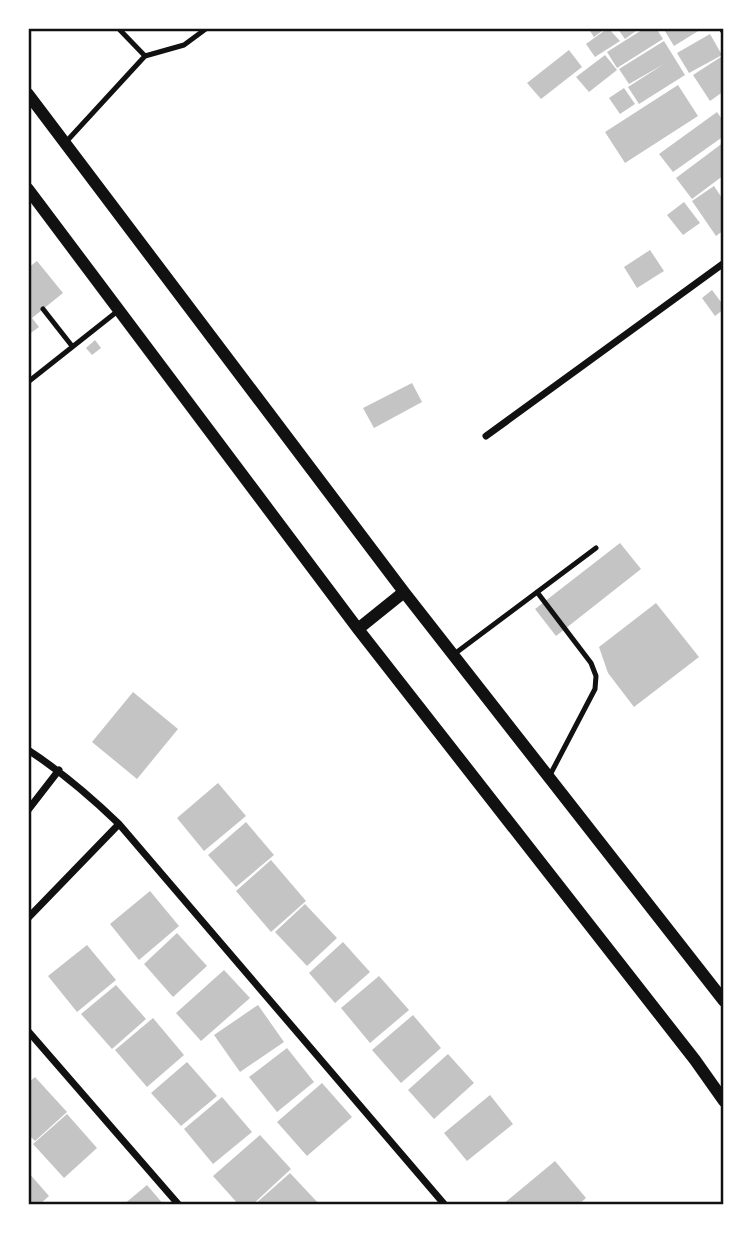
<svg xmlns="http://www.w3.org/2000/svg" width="752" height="1233" viewBox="0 0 752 1233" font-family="'Fira Sans Condensed',sans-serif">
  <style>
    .building { fill: #c4c4c4 }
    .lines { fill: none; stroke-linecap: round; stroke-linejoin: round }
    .service { stroke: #111; stroke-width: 5 }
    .minor { stroke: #111; stroke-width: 7 }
    .tertiary { stroke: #111; stroke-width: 12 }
    .neatline { fill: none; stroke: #111; stroke-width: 2.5 }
  </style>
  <rect width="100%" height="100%" fill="#fff"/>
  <path class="building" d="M588 28H606L594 37Z
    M608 28 620 41 595 57 586 44Z
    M617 28H640L625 39Z
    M645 28H656L663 39 617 68 607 52Z
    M663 28H703L674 46Z
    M710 34 722 55 689 73 677 53Z
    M664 41 685 75 639 104 628 87 664 64 629 84 619 69Z
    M569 50 582 67 541 99 527 83Z
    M605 55 617 70 589 92 576 77Z
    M724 55V91L710 101 693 75Z
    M678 85 698 116 625 163 605 132Z
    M624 88 635 104 620 114 609 98Z
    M717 112 724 122V136L673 172 659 154Z
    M724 142V175L692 199 676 178Z
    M714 186 724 201V230L716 236 692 201Z
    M684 202 700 223 683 235 667 215Z
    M650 250 664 271 637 288 624 267Z
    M37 261 63 293 32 318 39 327 28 335V268Z
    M712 290 724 306V309L715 316 702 298Z
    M95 340 101 348 92 355 86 348Z
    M412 383 422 402 374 428 363 408Z
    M620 543 641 569 556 636 535 609Z
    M656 603 699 657 634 707 608 673 599 647Z
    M133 692 178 729 137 779 92 742Z
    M218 783 246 816 204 851 177 818Z
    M246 822 274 855 236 887 208 855Z
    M271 860 306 901 271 932 236 891Z
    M150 891 179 926 139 960 110 924Z
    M305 904 337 938 307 966 275 932Z
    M177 933 207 966 173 997 144 964Z
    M343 942 370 972 335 1003 309 973Z
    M87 945 116 980 77 1012 48 976Z
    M224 970 250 998 201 1041 176 1013Z
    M379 976 409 1010 370 1043 341 1008Z
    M116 985 146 1019 112 1049 81 1014Z
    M258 1005 284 1042 240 1072 214 1035Z
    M413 1015 441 1048 401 1083 372 1050Z
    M153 1018 184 1055 147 1087 115 1050Z
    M287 1048 314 1082 277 1112 249 1077Z
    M448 1054 474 1083 434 1119 408 1090Z
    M187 1062 217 1096 181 1126 151 1093Z
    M35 1077 67 1112 35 1141 28 1134V1083Z
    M322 1083 352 1117 307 1156 277 1122Z
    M490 1095 513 1124 467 1161 444 1133Z
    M222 1097 252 1132 213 1164 184 1129Z
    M67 1114 97 1148 64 1178 33 1144Z
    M260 1135 291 1169 252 1205H239L213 1176Z
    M555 1161 586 1198 578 1205H502Z
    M28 1172 49 1196 39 1205H28Z
    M290 1173 320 1205H254Z
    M147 1185 164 1205H123Z"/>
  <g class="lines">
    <path class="service" d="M145 56 184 45 207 28
      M65 143 145 56 118 28
      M43 309 72 346
      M28 382 119 310
      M537 592 591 663 596 676 595 689 550 775
      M453 655 596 548"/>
    <path class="minor" d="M722 28 724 31
      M486 436 724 263
      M28 750C62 772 90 796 119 824L445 1205
      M28 810 59 770
      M28 918 119 824
      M28 1031 179 1205"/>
    <path class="tertiary" d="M28 94 404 592 724 1001
      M28 189 358 629 695 1060 724 1101
      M358 629 404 592"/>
  </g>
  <rect width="752" height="1233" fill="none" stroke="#ffffff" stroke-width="60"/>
  <rect x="30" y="30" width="692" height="1173" class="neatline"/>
</svg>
